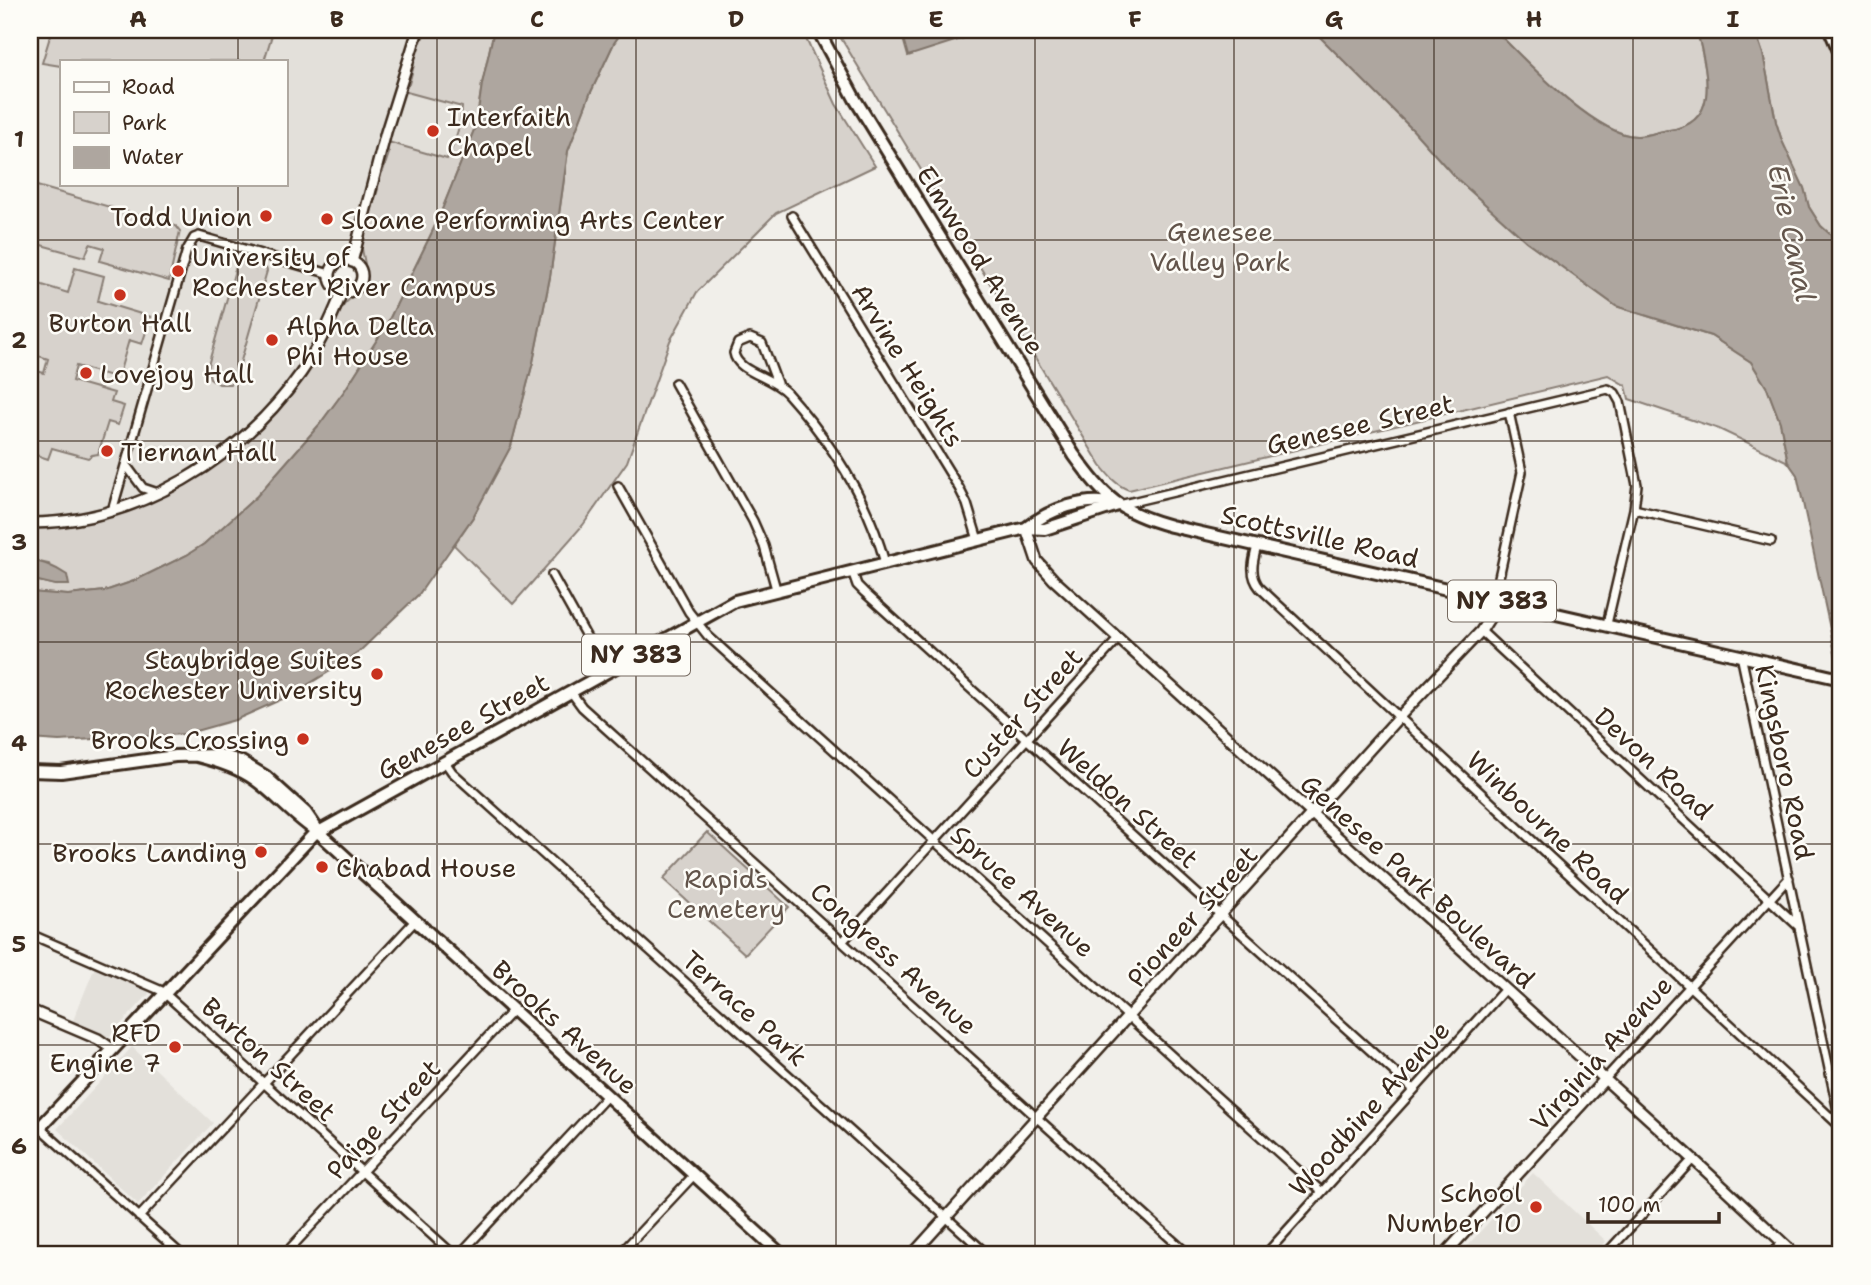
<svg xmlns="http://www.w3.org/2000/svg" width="1871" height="1285" viewBox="0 0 1871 1285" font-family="'Shantell Sans',sans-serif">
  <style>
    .built { fill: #e3e0da; fill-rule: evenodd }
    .green { fill: #d7d2cc; stroke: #897e75; stroke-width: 2 }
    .water { fill: #aea69f; stroke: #80746b; stroke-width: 2 }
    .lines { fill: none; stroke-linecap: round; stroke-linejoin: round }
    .minor-casing { stroke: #3b2a1e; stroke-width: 12 }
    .tertiary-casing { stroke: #3b2a1e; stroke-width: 14 }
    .secondary-casing { stroke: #3b2a1e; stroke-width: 16 }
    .primary-casing { stroke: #3b2a1e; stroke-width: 16 }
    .motorway-casing { stroke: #3b2a1e; stroke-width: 18 }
    .minor { stroke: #fdfcf7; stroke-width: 7 }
    .tertiary { stroke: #fdfcf7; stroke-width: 9 }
    .secondary { stroke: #fdfcf7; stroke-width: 10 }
    .primary { stroke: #fdfcf7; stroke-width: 10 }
    .motorway { stroke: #fdfcf7; stroke-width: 12 }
    .grid { fill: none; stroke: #3b2a1e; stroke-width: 2; stroke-opacity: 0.55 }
    .poi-dot { fill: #c8321e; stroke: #fdfcf7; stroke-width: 2.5 }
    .labels { text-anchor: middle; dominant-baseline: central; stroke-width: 5; stroke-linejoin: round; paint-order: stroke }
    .shield { fill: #fdfcf7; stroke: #75695f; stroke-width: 2 }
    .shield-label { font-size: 24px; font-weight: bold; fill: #3b2a1e }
    .poi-label { font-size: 26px; fill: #3b2a1e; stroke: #fdfcf7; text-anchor: start }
    .park-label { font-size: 26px; fill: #62544a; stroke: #fdfcf7 }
    .street-label { font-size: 26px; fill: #3b2a1e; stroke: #fdfcf7 }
    .water-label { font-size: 28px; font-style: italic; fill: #63554b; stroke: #fdfcf7 }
    .neatline { fill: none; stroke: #3b2a1e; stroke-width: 2.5 }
    .grid-label { font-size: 23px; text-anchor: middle; font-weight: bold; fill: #3b2a1e }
  </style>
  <rect width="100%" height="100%" fill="#f1efea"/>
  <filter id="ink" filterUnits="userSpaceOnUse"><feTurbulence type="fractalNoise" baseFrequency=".0143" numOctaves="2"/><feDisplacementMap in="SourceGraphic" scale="14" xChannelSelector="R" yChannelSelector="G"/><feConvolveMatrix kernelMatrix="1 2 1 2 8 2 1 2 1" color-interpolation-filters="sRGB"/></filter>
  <g filter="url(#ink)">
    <path class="built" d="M30 30H412L393 87 462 107V121L447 159 378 139 350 241 343 252 331 258 323 283 329 298 327 315 311 347 287 384 246 427 214 454 156 488 102 509 66 516 40 518 30 517ZM61 61H285V184H61Z
      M95 967 146 989 149 994 110 1036H104L72 1023Z
      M132 1047 213 1123 138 1204 57 1129Z
      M1533 1173 1606 1241 1593 1255H1459Z"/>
    <path class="green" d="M52 30H239L258 35 259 32 272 35 264 61H61V66L42 63Z
      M426 30H494L482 84 476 125 437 222 387 324 345 390 319 425 257 496 204 544 187 555 134 581 105 591 68 595 30 592V579L55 585 49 564 30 560V528C135 525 231 472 295 388 308 371 320 353 330 334 334 325 338 314 344 305 349 298 358 294 364 288L366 269 361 244 378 189 376 185 379 173 383 171 389 153 386 148 388 142 447 159C455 142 461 126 462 107L403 91 405 85 409 84 414 65 412 61 417 43 421 42Z
      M623 30H802L836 104 875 166 776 213 697 292 670 341 627 462 583 525 513 604 454 545 473 517 511 446 533 362 550 277 568 151 590 94 614 43Z
      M836 30H1313L1413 130 1454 176 1526 241 1616 306 1711 336 1751 362 1767 388 1780 422 1788 462 1719 429 1629 399 1626 386 1608 375 1129 490C1117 486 1109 476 1101 466Z
      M1495 30H1697C1705 67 1724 123 1669 130 1659 131 1649 136 1638 136 1597 138 1523 58 1495 30Z
      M1755 30H1841V244L1821 226 1809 207 1804 188 1782 141 1776 122 1763 54Z
      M30 184 176 226 180 231 169 281 100 261 104 248 90 244 85 257 30 242Z
      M240 261 266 268 267 271 236 378 230 384H219L210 378 207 369 237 263Z
      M75 268 104 276 98 301 151 317 142 344 129 340 120 371 115 372 111 376 76 366 72 381 114 393 111 402 124 406 118 425 108 422 98 454 92 455 88 458 52 448 48 459 30 453V369L44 373 48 359 30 353V281L68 293Z
      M707 832 789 907 745 954 663 879Z"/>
    <path class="water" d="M494 30H623L614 43 590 94 568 151 550 277 533 362 511 446 473 517 419 594 359 652 345 662 289 696 235 720 185 734 59 741 30 739V592L68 595 105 591 134 581 187 555 204 544 257 496 319 425 345 390 387 324 437 222 476 125 482 84Z
      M918 30H986V31L908 56 902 35Z
      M1313 30H1495C1523 58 1597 138 1638 136 1649 136 1659 131 1669 130 1724 123 1705 67 1697 30H1755L1763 54 1776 122 1782 141 1804 188 1809 207 1821 226 1841 244V680L1797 475 1788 462 1780 422 1767 388 1751 362 1711 336 1616 306 1526 241 1454 176 1413 130Z
      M30 560C44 563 54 566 67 575L69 585H55L30 579Z"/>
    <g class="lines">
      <g class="minor-casing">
        <path id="minor" d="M792 216 959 488 967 504 978 540
          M675 383 753 521 764 546 776 589
          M777 383 762 343 750 338 738 343 734 353C737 372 771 376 787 393 831 442 868 499 885 563
          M126 465 143 488 158 493
          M618 486 689 612 708 636 1322 1192
          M1119 505 1608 389 1615 393 1620 402 1637 485 1634 509 1607 624
          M1634 509 1771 541
          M112 511 187 250 194 238 199 236 330 274
          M1257 546C1253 561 1249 575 1260 588L1841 1127
          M852 571 857 585 864 592 1413 1089
          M552 575 606 672
          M1494 600 1522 472 1509 412
          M1481 631 1798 926
          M1741 655 1841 1125
          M571 692 582 707 1189 1255
          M445 762 452 772 988 1255
          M30 934 162 991 454 1255
          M843 941 1119 638
          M1605 1079 1789 878
          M39 1127 182 1255
          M139 1217 415 921
          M284 1255 513 1010
          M459 1255 607 1096
          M619 1255 694 1175
          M1265 1255 1505 989
          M1605 1255 1693 1159
          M1771 1255 1782 1243"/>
      </g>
      <g class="tertiary-casing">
        <path id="tertiary" d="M330 276a16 16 0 1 1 32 0a16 16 0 1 1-32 0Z
          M352 262 386 132 418 30
          M30 523C137 523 240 459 301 373 318 348 331 320 342 292
          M1026 528 1037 561 1054 580 1693 1159 1796 1255
          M30 1010 98 1039 112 1049
          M912 1255 1399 717 1481 631 1490 617 1494 600
          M1444 1255 1605 1079"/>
      </g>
      <g class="secondary-casing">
        <path id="secondary" d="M197 756C217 761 237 767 254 779 277 795 294 817 318 832L782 1255
          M30 771 61 772 175 756 220 755 240 761 265 776 306 813 317 829"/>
      </g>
      <g class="primary-casing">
        <path id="primary" d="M818 30 855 99 1074 455C1105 498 1119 512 1171 526L1841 679
          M1026 528C1049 510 1085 496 1115 504
          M30 1138 313 835 735 601 1026 528 1045 529 1118 505"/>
      </g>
      <g class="motorway-casing">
        <path id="motorway" d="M1831 30 1841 53"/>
      </g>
      <use href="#minor" class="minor"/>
      <use href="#tertiary" class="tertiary"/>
      <use href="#secondary" class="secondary"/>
      <use href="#primary" class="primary"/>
      <use href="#motorway" class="motorway"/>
    </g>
  </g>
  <path class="grid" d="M238 30V61M437 30V1255M636 30V1255M836 30V1255M1035 30V1255M1234 30V1255M1434 30V1255M1633 30V1255M238 184V1255M30 240H1841M30 441H1841M30 642H1841M30 844H1841M30 1045H1841"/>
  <g class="poi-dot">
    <circle cx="433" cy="131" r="7"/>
    <circle cx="266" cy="216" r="7"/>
    <circle cx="327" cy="219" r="7"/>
    <circle cx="178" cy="271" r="7"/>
    <circle cx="120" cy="295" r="7"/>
    <circle cx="272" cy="340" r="7"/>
    <circle cx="86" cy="373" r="7"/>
    <circle cx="107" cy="451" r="7"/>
    <circle cx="377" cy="674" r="7"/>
    <circle cx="303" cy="739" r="7"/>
    <circle cx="261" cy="852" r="7"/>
    <circle cx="322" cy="867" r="7"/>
    <circle cx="175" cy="1047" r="7"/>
    <circle cx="1536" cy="1207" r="7"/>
  </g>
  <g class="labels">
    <g class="shield">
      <rect x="1448" y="580.5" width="108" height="41" rx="5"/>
      <rect x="582" y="634.5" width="108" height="41" rx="5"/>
    </g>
    <g class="shield-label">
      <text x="1502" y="601">NY 383</text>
      <text x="636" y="655">NY 383</text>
    </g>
    <g class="poi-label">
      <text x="447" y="116">Interfaith<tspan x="447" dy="30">Chapel</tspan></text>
      <text x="252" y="216" text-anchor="end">Todd Union</text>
      <text x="341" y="219">Sloane Performing Arts Center</text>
      <text x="192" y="256">University of<tspan x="192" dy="30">Rochester River Campus</tspan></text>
      <text x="120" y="322" text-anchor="middle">Burton Hall</text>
      <text x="286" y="325">Alpha Delta<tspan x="286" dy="30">Phi House</tspan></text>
      <text x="100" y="373">Lovejoy Hall</text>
      <text x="121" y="451">Tiernan Hall</text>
      <text x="363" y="659" text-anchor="end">Staybridge Suites<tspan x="363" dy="30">Rochester University</tspan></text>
      <text x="289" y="739" text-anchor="end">Brooks Crossing</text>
      <text x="247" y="852" text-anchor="end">Brooks Landing</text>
      <text x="336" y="867">Chabad House</text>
      <text x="161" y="1032" text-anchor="end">RFD<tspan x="161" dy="30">Engine 7</tspan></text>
      <text x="1522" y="1192" text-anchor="end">School<tspan x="1522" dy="30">Number 10</tspan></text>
    </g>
    <g class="park-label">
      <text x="1220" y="231">Genesee<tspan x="1220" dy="30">Valley Park</tspan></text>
      <text x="726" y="878">Rapids<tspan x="726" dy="30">Cemetery</tspan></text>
    </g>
    <g class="street-label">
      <text transform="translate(981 260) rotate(58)">Elmwood Avenue</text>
      <text transform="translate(908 365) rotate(58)">Arvine Heights</text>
      <text transform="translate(1360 424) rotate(-13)">Genesee Street</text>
      <text transform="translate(1320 536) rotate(13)">Scottsville Road</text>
      <text transform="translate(1022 713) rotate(-48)">Custer Street</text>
      <text transform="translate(463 726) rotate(-29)">Genesee Street</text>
      <text transform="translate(1785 762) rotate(78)">Kingsboro Road</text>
      <text transform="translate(1654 763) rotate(43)">Devon Road</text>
      <text transform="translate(1128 803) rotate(42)">Weldon Street</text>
      <text transform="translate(1548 827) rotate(43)">Winbourne Road</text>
      <text transform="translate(1418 881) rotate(42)">Genesee Park Boulevard</text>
      <text transform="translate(1023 891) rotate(42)">Spruce Avenue</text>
      <text transform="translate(1192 916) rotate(-48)">Pioneer Street</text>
      <text transform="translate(894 958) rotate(42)">Congress Avenue</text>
      <text transform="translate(745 1008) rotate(42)">Terrace Park</text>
      <text transform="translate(565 1027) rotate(42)">Brooks Avenue</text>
      <text transform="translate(1601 1053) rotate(-48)">Virginia Avenue</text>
      <text transform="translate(269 1059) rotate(42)">Barton Street</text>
      <text transform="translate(1369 1108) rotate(-48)">Woodbine Avenue</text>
      <text transform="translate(383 1119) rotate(-47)">Paige Street</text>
    </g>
    <g class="water-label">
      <text transform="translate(1792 233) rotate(78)">Erie Canal</text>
    </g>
  </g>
  <rect width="1871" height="1285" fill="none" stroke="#fdfcf7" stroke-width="77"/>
  <rect x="60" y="60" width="228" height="126" fill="#fdfcf7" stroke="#afa8a0" stroke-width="2"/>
  <rect x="74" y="82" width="35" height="10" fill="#fdfcf7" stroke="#afa8a0" stroke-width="2"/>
  <text x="122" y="94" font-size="21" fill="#3b2a1e">Road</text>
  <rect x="74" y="112" width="35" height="21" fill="#d7d2cc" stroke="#afa8a0" stroke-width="2"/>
  <text x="122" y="130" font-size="21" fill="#3b2a1e">Park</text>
  <rect x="74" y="147" width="35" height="21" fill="#aea69f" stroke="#afa8a0" stroke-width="2"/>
  <text x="122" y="164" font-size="21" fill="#3b2a1e">Water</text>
  <path d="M1588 1212v10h131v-10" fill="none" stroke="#3b2a1e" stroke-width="3.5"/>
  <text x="1598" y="1212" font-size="21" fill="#3b2a1e" stroke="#fdfcf7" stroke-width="5" paint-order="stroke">100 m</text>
  <rect x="38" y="38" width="1794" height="1208" class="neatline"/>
  <g class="grid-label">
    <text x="138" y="27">A</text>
    <text x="337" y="27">B</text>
    <text x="537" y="27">C</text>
    <text x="736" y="27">D</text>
    <text x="936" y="27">E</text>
    <text x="1135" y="27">F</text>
    <text x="1334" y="27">G</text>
    <text x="1534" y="27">H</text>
    <text x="1733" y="27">I</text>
    <text x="19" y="147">1</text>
    <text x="19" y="348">2</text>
    <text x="19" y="550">3</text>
    <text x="19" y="751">4</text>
    <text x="19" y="952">5</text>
    <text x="19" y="1154">6</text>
  </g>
</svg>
